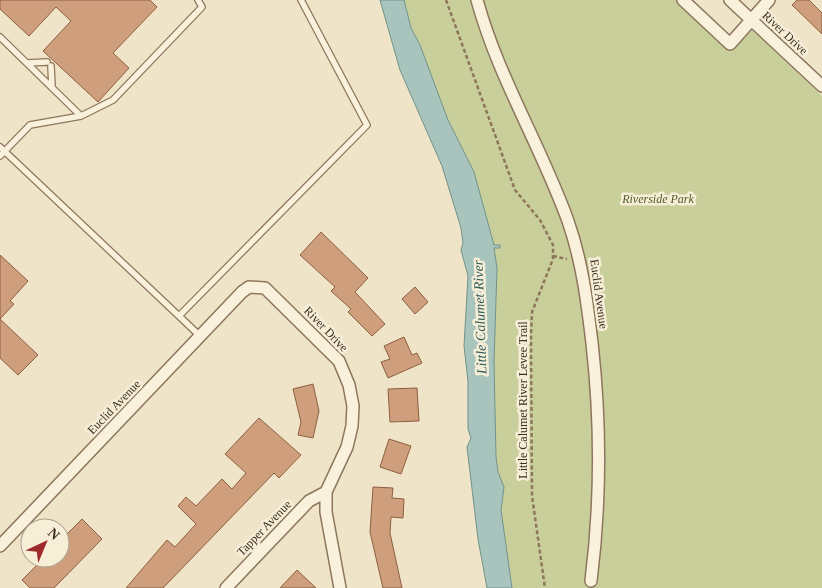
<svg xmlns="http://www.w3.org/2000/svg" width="822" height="588" viewBox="0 0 822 588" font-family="Georgia,serif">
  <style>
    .green { fill: #c9cf9b }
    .water { fill: #a9c4bc; stroke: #6f938a }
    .building { fill: #cf9f7d; stroke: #8d5f41 }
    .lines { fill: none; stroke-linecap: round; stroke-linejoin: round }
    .service-casing { stroke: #8d765c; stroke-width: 8 }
    .minor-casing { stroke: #8d765c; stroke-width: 14 }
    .path { stroke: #8d765c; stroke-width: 2.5; stroke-dasharray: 4 2.5; stroke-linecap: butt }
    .service { stroke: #faf1dc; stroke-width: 5.5 }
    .minor { stroke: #faf1dc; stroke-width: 11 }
    .labels { text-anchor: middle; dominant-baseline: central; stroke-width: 5; stroke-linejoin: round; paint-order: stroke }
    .street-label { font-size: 12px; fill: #3d2e20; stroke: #f7eed8 }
    .park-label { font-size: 12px; font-style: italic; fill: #4d5a26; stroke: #f7eed8 }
    .water-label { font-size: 14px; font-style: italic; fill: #2f5d5a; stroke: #f7eed8 }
  </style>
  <rect width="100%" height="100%" fill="#f0e4c8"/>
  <path class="green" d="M404 0H676L730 51 752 30 822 96V588H512L501 510 504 487 498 472 496 457 494 362 497 268 494 248 500 245H494L474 172 448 120 420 45 411 28Z"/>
  <path class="water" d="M380 0H404L411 28 420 45 448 120 474 172 494 245H500V248H494L497 268 494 362 496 457 498 472 504 487 501 510 512 588H487L478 539 467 447 471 438 468 429V381L464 346 468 276 461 250 463 243 461 228 442 166 400 70Z"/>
  <path class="building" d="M0 0H150L157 7 113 53 129 68 98 102 43 51 71 21 56 7 29 36 0 9Z
    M797 0H809L822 13V34L792 5Z
    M321 232 368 278 355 292 385 324 372 336 348 312 351 309 331 291 335 287 300 255Z
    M0 255 28 281 10 301 14 304 0 319Z
    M415 287 428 302 415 314 402 299Z
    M0 319 38 355 18 375 0 358Z
    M404 337 412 355 417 353 422 363 388 378 381 362 390 359 384 346Z
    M313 384 319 411 313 438 298 435 301 422 293 389Z
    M417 388 419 421 390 422 388 389Z
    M259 418 301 455 279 478 274 473 163 588H126L167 540 175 547 196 524 178 506 186 497 196 506 222 479 232 489 246 473 225 454Z
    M389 439 411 446 401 474 380 467Z
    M373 487 393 488 392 498 404 499 403 518 391 517 390 533 402 588H383L370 532Z
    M82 519 102 539 54 588H30L22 580 44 558H60V541Z
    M297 570 316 588H280Z"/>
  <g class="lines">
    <g class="service-casing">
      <path id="service" d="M0 37 81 116
        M27 63 47 62
        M51 66 52 87
        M0 147 179 316
        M0 156 30 125 81 116 113 100 202 7 198 0
        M200 336 179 316 367 125 301 0"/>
    </g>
    <g class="minor-casing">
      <path id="minor" d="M477 0C498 77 541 146 568 221 582 261 587 301 592 343 601 423 601 501 591 581
        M683 0 730 44 769 0
        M730 0 822 86
        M0 546 242 292 249 287 265 288 339 361 349 385 353 406 352 426 347 447 326 492V512L340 588
        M226 588 309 501 326 492"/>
    </g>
    <path class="path" d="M446 0 515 190 540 220 553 245V259L532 312 531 337 532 496 545 588
      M553 256 567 259"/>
    <use href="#service" class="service"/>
    <use href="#minor" class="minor"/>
  </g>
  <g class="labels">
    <g class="street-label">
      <text transform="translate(785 33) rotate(43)">River Drive</text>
      <text transform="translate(599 294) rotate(82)">Euclid Avenue</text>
      <text transform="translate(326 329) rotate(46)">River Drive</text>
      <text transform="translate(523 400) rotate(-90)">Little Calumet River Levee Trail</text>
      <text transform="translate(114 407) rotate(-46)">Euclid Avenue</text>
      <text transform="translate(264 528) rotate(-46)">Tapper Avenue</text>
    </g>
    <g class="park-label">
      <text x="658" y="199">Riverside Park</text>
    </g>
    <g class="water-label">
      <text transform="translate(480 317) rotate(-92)">Little Calumet River</text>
    </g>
  </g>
  <g transform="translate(45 543) rotate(44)"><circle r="24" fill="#f7eed8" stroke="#ada18e"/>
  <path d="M0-4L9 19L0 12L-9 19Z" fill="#9e2a2b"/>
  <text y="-8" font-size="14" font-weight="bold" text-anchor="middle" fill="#3d2e20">N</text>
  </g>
</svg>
